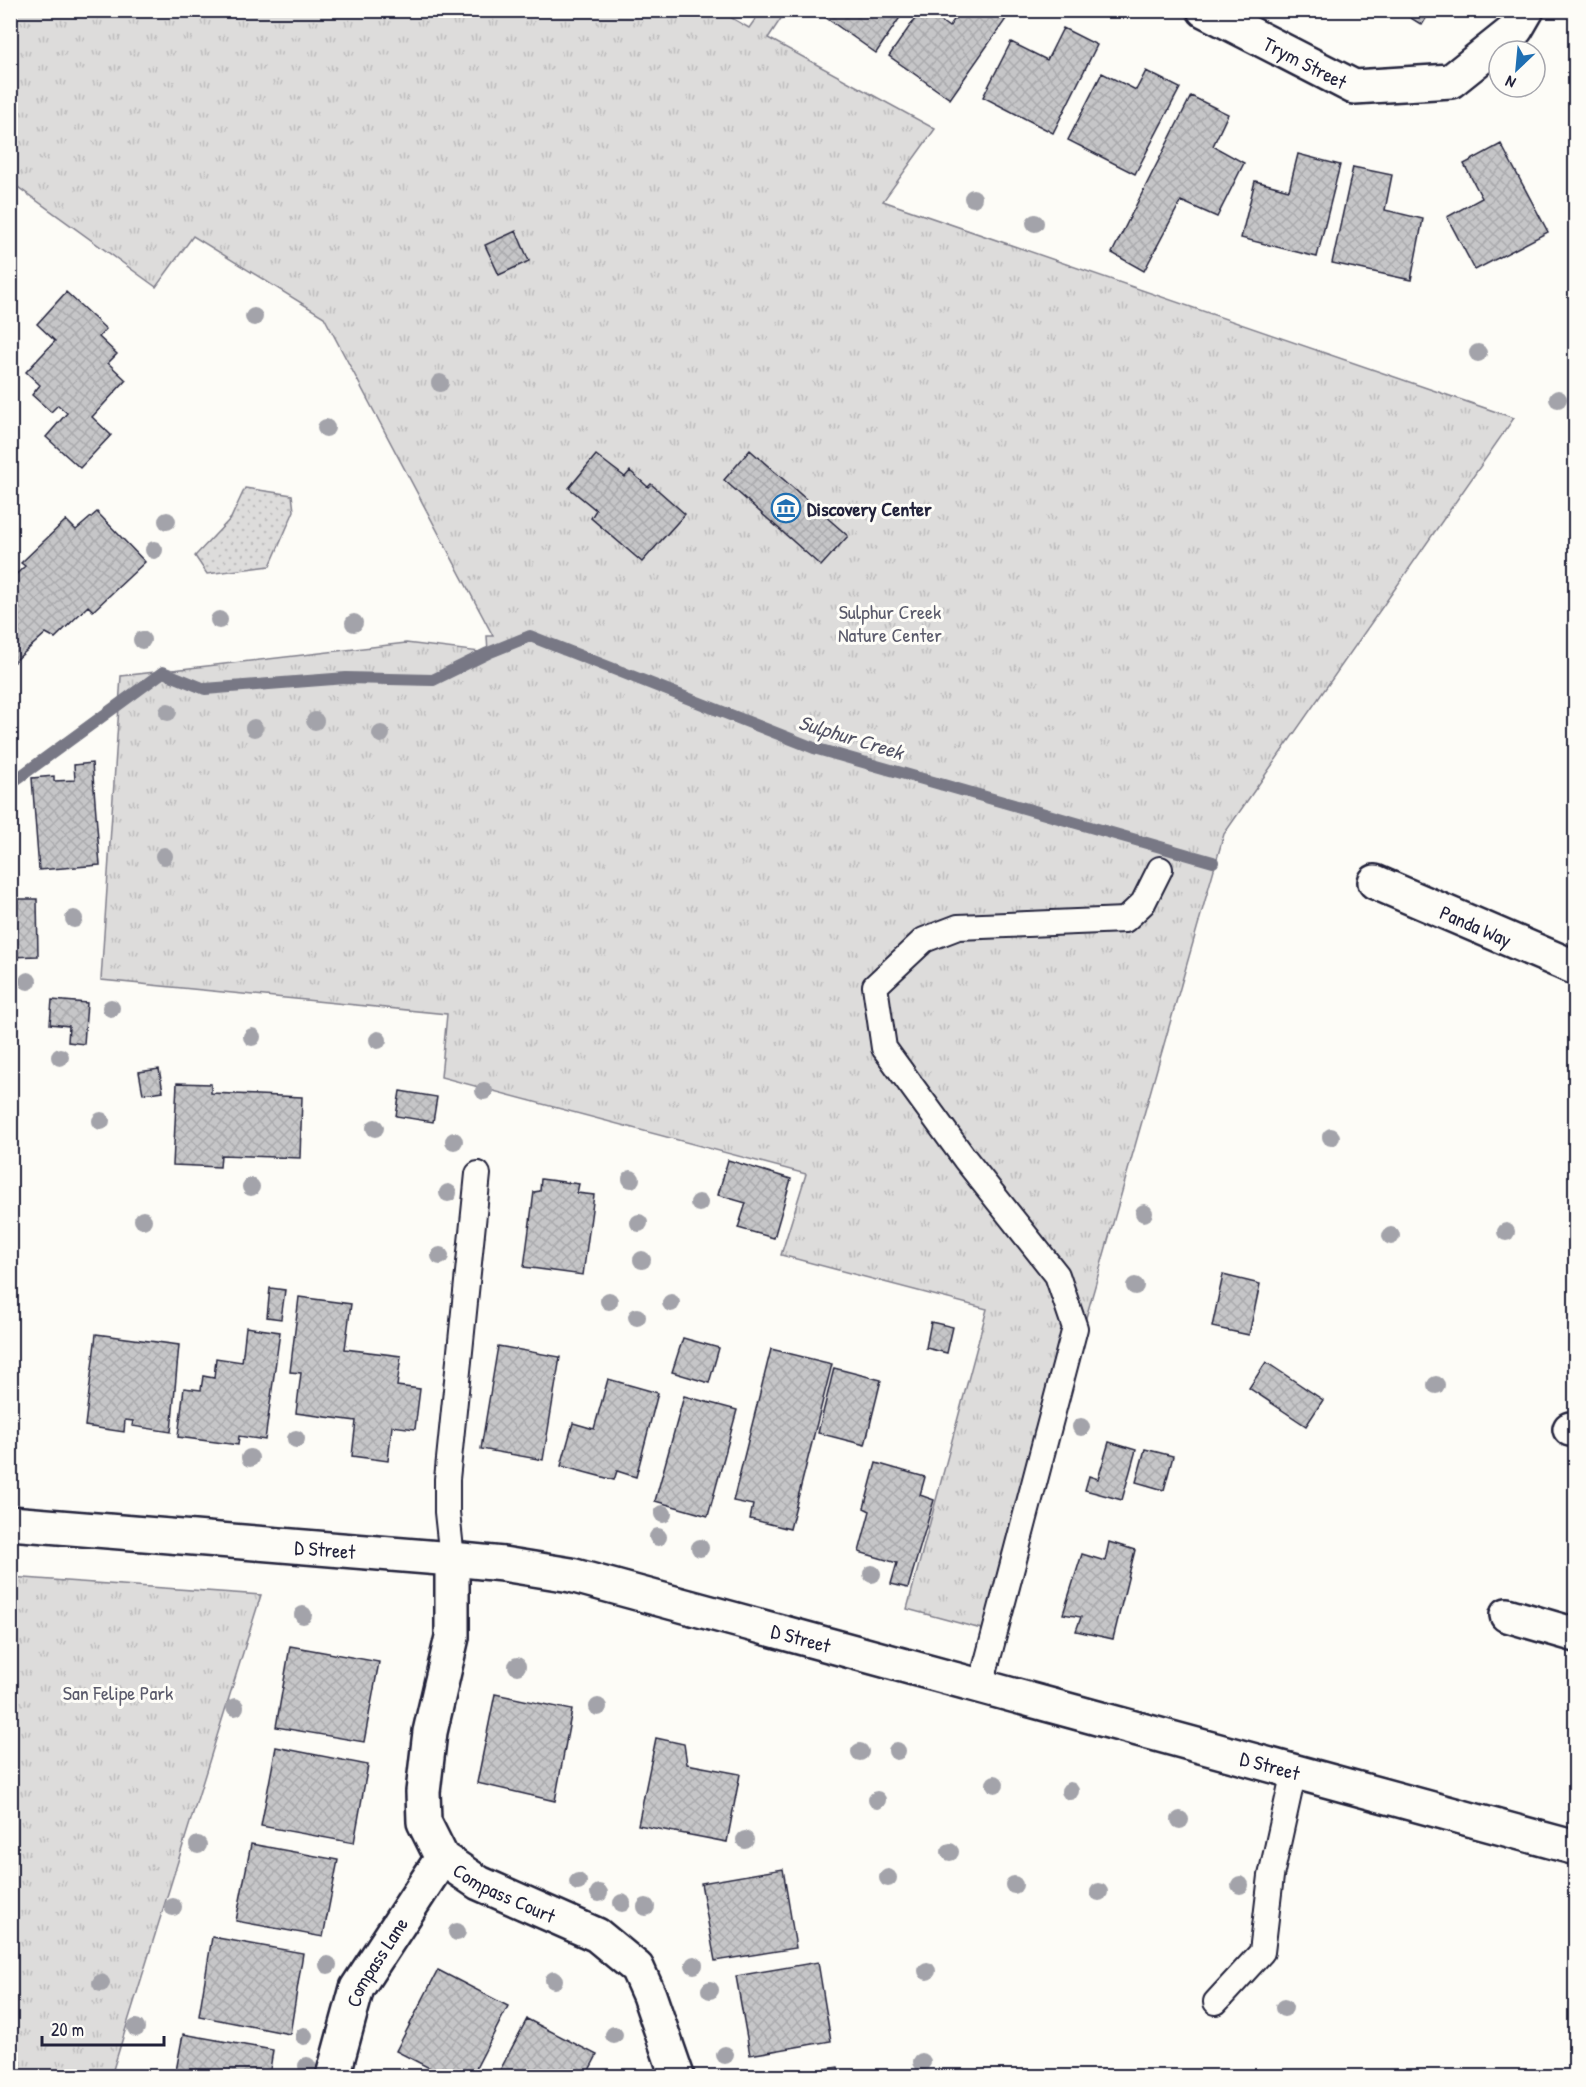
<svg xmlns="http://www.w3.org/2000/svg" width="1586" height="2087" viewBox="0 0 1586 2087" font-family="'Patrick Hand',sans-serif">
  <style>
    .grass { fill: url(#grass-tufts); stroke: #807f8b; stroke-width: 1.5 }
    .garden { fill: url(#garden-dots); stroke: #807f8b; stroke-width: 1.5 }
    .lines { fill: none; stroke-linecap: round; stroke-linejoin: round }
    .stream { stroke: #787885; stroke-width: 12 }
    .building { fill: url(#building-cross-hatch); stroke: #22223b; stroke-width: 1.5 }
    .service-casing { stroke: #22223b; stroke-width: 28 }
    .minor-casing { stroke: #22223b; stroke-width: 38 }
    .secondary-casing { stroke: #22223b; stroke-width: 38 }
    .service { stroke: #fdfcf7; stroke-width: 24 }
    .minor { stroke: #fdfcf7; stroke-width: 33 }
    .secondary { stroke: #fdfcf7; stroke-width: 33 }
    .tree { fill: #a3a3aa }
    .labels { text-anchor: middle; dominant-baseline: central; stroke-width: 6; stroke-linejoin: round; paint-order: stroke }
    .street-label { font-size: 20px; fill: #22223b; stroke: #fdfcf7 }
    .poi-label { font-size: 20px; font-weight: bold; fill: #22223b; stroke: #fdfcf7; text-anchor: start }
    .park-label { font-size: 20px; fill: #5a5a6b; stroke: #fdfcf7 }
    .water-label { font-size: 21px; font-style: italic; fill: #545466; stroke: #fdfcf7 }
  </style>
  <defs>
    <pattern id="grass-tufts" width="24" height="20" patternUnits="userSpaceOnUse" patternTransform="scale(1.5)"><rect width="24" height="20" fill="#dddcdb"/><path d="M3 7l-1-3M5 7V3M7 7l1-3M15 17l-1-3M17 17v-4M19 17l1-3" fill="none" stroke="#bdbcbd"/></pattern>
    <pattern id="garden-dots" width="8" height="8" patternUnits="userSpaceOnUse" patternTransform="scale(1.5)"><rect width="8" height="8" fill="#dddcdb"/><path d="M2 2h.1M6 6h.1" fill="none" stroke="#bdbcbd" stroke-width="1.8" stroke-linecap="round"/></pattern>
    <pattern id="building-cross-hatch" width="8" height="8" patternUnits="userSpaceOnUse" patternTransform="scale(1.5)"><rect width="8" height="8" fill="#c6c6c8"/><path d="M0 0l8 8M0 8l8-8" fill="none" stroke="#aaaaad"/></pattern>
  </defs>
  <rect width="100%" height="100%" fill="#fdfcf7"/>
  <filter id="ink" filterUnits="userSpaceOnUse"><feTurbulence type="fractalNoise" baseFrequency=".0167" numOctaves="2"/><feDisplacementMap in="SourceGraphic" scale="12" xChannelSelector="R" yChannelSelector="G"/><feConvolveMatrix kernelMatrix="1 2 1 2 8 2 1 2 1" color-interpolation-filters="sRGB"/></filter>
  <g filter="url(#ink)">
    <path class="grass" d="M718 10 749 28 761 11H786L768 38 935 129 883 201 1514 418 1224 834 996 1633 907 1609 987 1309 781 1255 806 1174 441 1077 447 1014 101 980 121 676 406 643 488 653 487 636H493L324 317 193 236 156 287 11 182V11Z
      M10 1577 261 1595 111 2076H11Z"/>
    <path class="garden" d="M245 488 292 495 294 511 270 566 207 574 195 556 231 518Z"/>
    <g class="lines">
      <path class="stream" d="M10 784 163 672 205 689 346 678 433 680 488 653 530 636 814 748 1213 862"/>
    </g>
    <path class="building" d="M815 10H905L876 53Z
      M921 10H926L949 27 961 10H994L1006 19 950 99 889 56Z
      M1398 10H1431L1422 25Z
      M1063 28 1097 45 1053 133 983 97 1011 42 1047 60Z
      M1146 71 1180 88 1135 174 1068 140 1102 73 1136 90Z
      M1191 96 1228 114 1213 146 1244 163 1217 217 1181 201 1144 271 1112 253Z
      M1501 144 1548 232 1475 270 1447 217 1482 198 1464 164Z
      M1298 154 1340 165 1317 257 1241 238 1255 181 1289 190Z
      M1353 167 1392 175 1385 210 1423 219 1411 280 1332 263Z
      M516 231 529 261 499 275 485 245Z
      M66 292 106 329 99 337 117 354 108 363 126 380 92 417 111 435 80 468 46 437 67 413 58 405 51 412 32 395 40 385 26 372 55 341 37 324Z
      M750 450 848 536 821 566 724 480Z
      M596 455 625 477 630 471 648 487 651 484 685 514 642 562 591 518 596 510 569 488Z
      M97 512 145 562 93 611 88 606 55 638 46 633 14 662 10 658V580L25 566 21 563 66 520 76 530Z
      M92 763 100 865 39 870 32 778 54 776V781L75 780 74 765Z
      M10 899H37L38 956 10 957Z
      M52 1000 87 1003 84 1044 68 1042 69 1026 50 1024Z
      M159 1069 163 1091 143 1094 139 1072Z
      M177 1083 211 1084V1093L302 1097 300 1158 221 1155 220 1167 173 1165Z
      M400 1091 437 1097 433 1122 396 1116Z
      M728 1160 791 1179 774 1238 738 1228 746 1203 718 1195Z
      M541 1179 579 1184 577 1193 594 1195 583 1275 524 1267 534 1192 540 1191Z
      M1223 1275 1260 1284 1249 1335 1212 1327Z
      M270 1288 285 1290 281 1319 267 1317Z
      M299 1297 351 1304 345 1349 401 1356 397 1386 420 1389 415 1429 392 1426 388 1461 352 1456 356 1421 296 1413 301 1373 290 1372Z
      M931 1322 953 1327 947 1353 926 1348Z
      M246 1327 280 1332 265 1440 239 1436 238 1445 178 1437 184 1388 201 1390 203 1376 214 1378 216 1358 242 1362Z
      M96 1334 179 1345 171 1432 132 1426 133 1421 125 1420 124 1432 85 1426Z
      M683 1338 719 1348 709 1383 672 1372Z
      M498 1346 560 1357 543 1460 481 1449Z
      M771 1349 832 1364 790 1529 750 1519 753 1505 733 1501Z
      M1266 1362 1323 1400 1306 1426 1249 1388Z
      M834 1368 881 1380 865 1445 818 1433Z
      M608 1379 658 1393 636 1477 617 1471 614 1480 561 1466 573 1423 594 1429Z
      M684 1396 737 1410 708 1516 655 1501Z
      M1109 1442 1136 1450 1122 1500 1085 1490 1089 1476 1098 1479Z
      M1145 1449 1173 1456 1164 1490 1136 1482Z
      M876 1463 925 1477 920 1495 934 1500 908 1588 891 1584 897 1563 859 1552 870 1511 864 1508Z
      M1109 1542 1135 1550 1113 1639 1076 1631 1081 1617 1063 1614 1082 1554 1105 1561Z
      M290 1646 379 1662 364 1742 276 1727Z
      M495 1694 572 1710 555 1801 477 1783Z
      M656 1738 684 1744 687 1764 740 1774 727 1842 638 1825Z
      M276 1747 368 1765 354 1843 261 1826Z
      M251 1844 338 1860 323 1937 236 1921Z
      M783 1869 796 1948 715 1961 701 1883Z
      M212 1937 303 1953 290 2034 199 2016Z
      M818 1962 831 2041 750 2055 736 1976Z
      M438 1970 508 2006 472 2076H445L396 2051Z
      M527 2019 597 2055 586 2076H497Z
      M183 2034 273 2050 269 2076H175Z
      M838 2067 840 2076H780Z"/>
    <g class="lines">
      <g class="service-casing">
        <path id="service" d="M452 1559 447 1512V1479L478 1174
          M981 1685 1075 1328 1057 1275 965 1159 884 1048 875 986 924 940 958 927 1125 920 1143 903 1160 869
          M1216 2002 1262 1952 1271 1876 1294 1771"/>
      </g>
      <g class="minor-casing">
        <g id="minor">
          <path id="s1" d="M1204 10 1354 87 1451 81 1516 29 1527 10"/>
          <path id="s2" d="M1375 882 1576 968"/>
          <path d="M1570 1429 1576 1430"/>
          <path id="s3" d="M452 1559V1637L430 1732 423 1792 424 1822 442 1858 479 1883 597 1935 637 1968 649 1995 677 2076"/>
          <path d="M1507 1615 1576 1635"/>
          <path id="s4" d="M333 2076 357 1988 442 1858"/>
        </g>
      </g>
      <g class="secondary-casing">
        <g id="secondary">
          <path id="s5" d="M10 1523 452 1559 503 1564 571 1575 1576 1848"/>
        </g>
      </g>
      <use href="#service" class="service"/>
      <use href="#minor" class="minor"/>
      <use href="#secondary" class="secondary"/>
    </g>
    <g class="tree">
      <circle cx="973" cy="198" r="9"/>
      <circle cx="1035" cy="223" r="9"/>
      <circle cx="254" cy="317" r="9"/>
      <circle cx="1478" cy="353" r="9"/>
      <circle cx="440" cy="383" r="9"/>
      <circle cx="1558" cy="399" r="9"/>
      <circle cx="326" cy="428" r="9"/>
      <circle cx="167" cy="521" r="9"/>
      <circle cx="154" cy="550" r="9"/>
      <circle cx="219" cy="620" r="9"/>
      <circle cx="354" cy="623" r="9"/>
      <circle cx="142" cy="640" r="9"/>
      <circle cx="168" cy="712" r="9"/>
      <circle cx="315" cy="721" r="9"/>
      <circle cx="254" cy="728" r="9"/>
      <circle cx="381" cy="734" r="9"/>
      <circle cx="164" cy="856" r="9"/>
      <circle cx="74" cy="919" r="9"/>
      <circle cx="28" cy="981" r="9"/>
      <circle cx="111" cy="1008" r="9"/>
      <circle cx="252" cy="1037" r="9"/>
      <circle cx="378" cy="1040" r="9"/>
      <circle cx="60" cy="1057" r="9"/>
      <circle cx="484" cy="1091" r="9"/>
      <circle cx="101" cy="1121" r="9"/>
      <circle cx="375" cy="1128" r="9"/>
      <circle cx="1331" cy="1137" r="9"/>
      <circle cx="454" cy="1141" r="9"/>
      <circle cx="631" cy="1179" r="9"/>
      <circle cx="251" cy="1187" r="9"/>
      <circle cx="448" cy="1193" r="9"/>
      <circle cx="699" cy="1203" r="9"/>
      <circle cx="1144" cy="1213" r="9"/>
      <circle cx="143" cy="1220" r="9"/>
      <circle cx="639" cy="1223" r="9"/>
      <circle cx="1506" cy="1232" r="9"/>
      <circle cx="1391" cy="1236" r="9"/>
      <circle cx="440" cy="1256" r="9"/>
      <circle cx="642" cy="1260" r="9"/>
      <circle cx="1135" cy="1286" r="9"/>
      <circle cx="609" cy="1301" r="9"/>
      <circle cx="671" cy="1303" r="9"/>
      <circle cx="637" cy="1317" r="9"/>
      <circle cx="1436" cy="1385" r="9"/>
      <circle cx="1081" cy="1427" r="9"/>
      <circle cx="296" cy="1439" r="9"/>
      <circle cx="250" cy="1458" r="9"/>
      <circle cx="663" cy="1514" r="9"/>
      <circle cx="658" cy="1537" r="9"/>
      <circle cx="700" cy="1548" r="9"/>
      <circle cx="872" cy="1574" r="9"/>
      <circle cx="303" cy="1615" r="9"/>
      <circle cx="517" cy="1666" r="9"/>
      <circle cx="235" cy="1707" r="9"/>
      <circle cx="598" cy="1707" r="9"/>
      <circle cx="897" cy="1751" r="9"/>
      <circle cx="860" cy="1752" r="9"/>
      <circle cx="995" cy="1784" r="9"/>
      <circle cx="1070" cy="1791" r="9"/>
      <circle cx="877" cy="1800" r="9"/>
      <circle cx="1180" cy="1820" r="9"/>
      <circle cx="745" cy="1840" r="9"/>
      <circle cx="198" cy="1845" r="9"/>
      <circle cx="950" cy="1852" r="9"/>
      <circle cx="888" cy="1878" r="9"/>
      <circle cx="578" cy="1882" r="9"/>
      <circle cx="1014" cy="1885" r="9"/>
      <circle cx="1240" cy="1885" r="9"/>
      <circle cx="1099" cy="1892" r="9"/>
      <circle cx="599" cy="1893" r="9"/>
      <circle cx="622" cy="1903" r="9"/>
      <circle cx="173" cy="1907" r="9"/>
      <circle cx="646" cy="1907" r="9"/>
      <circle cx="457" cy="1932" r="9"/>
      <circle cx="328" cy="1965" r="9"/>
      <circle cx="694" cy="1965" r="9"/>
      <circle cx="927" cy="1971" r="9"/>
      <circle cx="554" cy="1980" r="9"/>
      <circle cx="101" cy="1983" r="9"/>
      <circle cx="710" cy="1990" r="9"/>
      <circle cx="1284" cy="2008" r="9"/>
      <circle cx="136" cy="2028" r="9"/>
      <circle cx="614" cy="2035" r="9"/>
      <circle cx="304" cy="2036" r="9"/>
      <circle cx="725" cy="2055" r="9"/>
      <circle cx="922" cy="2062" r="9"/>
      <circle cx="307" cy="2066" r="9"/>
    </g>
  </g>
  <defs>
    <g id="museum-ring" transform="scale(1.5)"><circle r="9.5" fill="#fdfcf7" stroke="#1f6fb2" stroke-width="1.5"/><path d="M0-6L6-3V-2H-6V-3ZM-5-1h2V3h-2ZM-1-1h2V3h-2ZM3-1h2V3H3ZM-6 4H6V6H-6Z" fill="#1f6fb2"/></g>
  </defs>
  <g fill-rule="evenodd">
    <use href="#museum-ring" x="786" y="508"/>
  </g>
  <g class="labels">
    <g class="street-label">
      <text stroke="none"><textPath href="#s1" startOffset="114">Trym Street</textPath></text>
      <text stroke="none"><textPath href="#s2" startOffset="110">Panda Way</textPath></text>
      <text stroke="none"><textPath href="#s5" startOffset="316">D Street</textPath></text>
      <text stroke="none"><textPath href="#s5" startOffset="802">D Street</textPath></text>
      <text stroke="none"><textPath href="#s5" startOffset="1288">D Street</textPath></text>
      <text stroke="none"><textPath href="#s3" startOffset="378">Compass Court</textPath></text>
      <text stroke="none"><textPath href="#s4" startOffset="123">Compass Lane</textPath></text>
    </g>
    <g class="poi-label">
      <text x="807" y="508">Discovery Center</text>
    </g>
    <g class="park-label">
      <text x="890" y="611">Sulphur Creek<tspan x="890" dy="23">Nature Center</tspan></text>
      <text x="118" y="1692">San Felipe Park</text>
    </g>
    <g class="water-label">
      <text transform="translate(851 737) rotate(17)">Sulphur Creek</text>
    </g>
  </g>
  <rect width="1586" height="2087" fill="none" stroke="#fdfcf7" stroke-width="36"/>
  <rect x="18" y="18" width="1550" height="2051" fill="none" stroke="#22223b" stroke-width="2" filter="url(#ink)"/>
  <g transform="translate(1517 69) rotate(206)"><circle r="28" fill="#fdfcf7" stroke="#a5a5ac" stroke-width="1.5"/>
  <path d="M0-4.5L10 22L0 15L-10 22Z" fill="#1f6fb2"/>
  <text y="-9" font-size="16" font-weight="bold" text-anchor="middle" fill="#22223b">N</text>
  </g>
  <path d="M42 2036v9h122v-9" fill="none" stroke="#22223b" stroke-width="3"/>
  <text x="51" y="2036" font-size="18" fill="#22223b" stroke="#fdfcf7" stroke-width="4.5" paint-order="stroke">20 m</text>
</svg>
